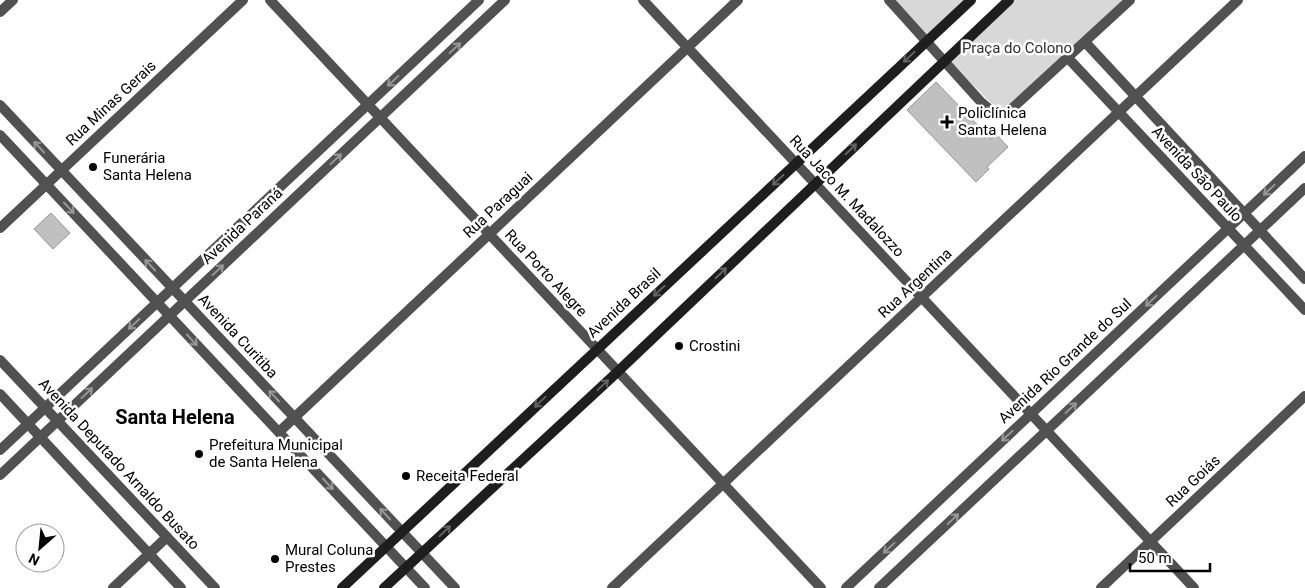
<svg xmlns="http://www.w3.org/2000/svg" width="1305" height="588" viewBox="0 0 1305 588" font-family="Roboto,sans-serif">
  <style>
    .green { fill: #d8d8d8 }
    .building { fill: #c0c0c0; stroke: #959595 }
    .lines { fill: none; stroke-linecap: round; stroke-linejoin: round }
    .minor { stroke: #515151; stroke-width: 10 }
    .tertiary { stroke: #515151; stroke-width: 10 }
    .secondary { stroke: #1e1e1e; stroke-width: 10 }
    .oneway { stroke: #979797 }
    .oneway2 { stroke: #626262 }
    .poi-dot { fill: #000; stroke: #fff; stroke-width: 2 }
    .labels { text-anchor: middle; dominant-baseline: central; stroke-width: 5; stroke-linejoin: round; paint-order: stroke }
    .park-label { font-size: 15px; fill: #2f2f2f; stroke: #fff }
    .street-label { font-size: 15px; fill: #000; stroke: #fff }
    .poi-label { font-size: 15px; fill: #000; stroke: #fff; text-anchor: start }
    .district-label { font-size: 20px; font-weight: bold; fill: #000; stroke: #fff }
  </style>
  <rect width="100%" height="100%" fill="#fff"/>
  <path class="green" d="M894 0H965L927 36Z
    M1014 0H1125L1006 109H997L949 61Z"/>
  <path class="building" d="M936 82 991 139 996 134 1008 147 987 167 989 169 976 182 907 110Z
    M51 213 70 233 53 249 34 229Z"/>
  <g class="lines">
    <path class="minor" d="M270 0 821 588
      M643 0 1194 588
      M0 12 13 0
      M0 228 243 0
      M279 432 738 0
      M113 588 167 537
      M1101 588 1305 396"/>
    <path class="tertiary" d="M889 0 981 102 993 112 1006 114 1130 0
      M1085 42 1305 279
      M1067 57 1305 310
      M0 105 455 588
      M0 135 425 588
      M0 360 215 588
      M0 394 181 588
      M0 450 479 0
      M0 475 505 0
      M612 588 1238 0
      M846 588 1305 156
      M879 588 1305 188"/>
    <path class="secondary" d="M342 588 971 0
      M384 588 611 378 1009 0"/>
  </g>
  <defs><path id="oneway-shaft" d="M-6 0H5M1.5-3L5.5 0L1.5 3" fill="none" stroke-width="1.6" stroke-linecap="round" stroke-linejoin="round" transform="scale(1.25)"/></defs>
  <g class="oneway">
    <use href="#oneway-shaft" transform="translate(455 48) rotate(-43)"/>
    <use href="#oneway-shaft" transform="translate(393 81) rotate(137)"/>
    <use href="#oneway-shaft" transform="translate(39 147) rotate(-133)"/>
    <use href="#oneway-shaft" transform="translate(336 159) rotate(-43)"/>
    <use href="#oneway-shaft" transform="translate(1269 190) rotate(137)"/>
    <use href="#oneway-shaft" transform="translate(69 208) rotate(47)"/>
    <use href="#oneway-shaft" transform="translate(150 265) rotate(-133)"/>
    <use href="#oneway-shaft" transform="translate(218 270) rotate(-43)"/>
    <use href="#oneway-shaft" transform="translate(1151 301) rotate(137)"/>
    <use href="#oneway-shaft" transform="translate(134 324) rotate(137)"/>
    <use href="#oneway-shaft" transform="translate(192 340) rotate(47)"/>
    <use href="#oneway-shaft" transform="translate(87 393) rotate(-43)"/>
    <use href="#oneway-shaft" transform="translate(274 396) rotate(-133)"/>
    <use href="#oneway-shaft" transform="translate(1071 408) rotate(-43)"/>
    <use href="#oneway-shaft" transform="translate(1007 436) rotate(137)"/>
    <use href="#oneway-shaft" transform="translate(328 484) rotate(47)"/>
    <use href="#oneway-shaft" transform="translate(385 514) rotate(-133)"/>
    <use href="#oneway-shaft" transform="translate(953 519) rotate(-43)"/>
    <use href="#oneway-shaft" transform="translate(889 548) rotate(137)"/>
  </g>
  <g class="oneway2">
    <use href="#oneway-shaft" transform="translate(909 57) rotate(137)"/>
    <use href="#oneway-shaft" transform="translate(851 149) rotate(-44)"/>
    <use href="#oneway-shaft" transform="translate(778 180) rotate(137)"/>
    <use href="#oneway-shaft" transform="translate(721 273) rotate(-44)"/>
    <use href="#oneway-shaft" transform="translate(659 291) rotate(137)"/>
    <use href="#oneway-shaft" transform="translate(603 385) rotate(-43)"/>
    <use href="#oneway-shaft" transform="translate(540 402) rotate(137)"/>
    <use href="#oneway-shaft" transform="translate(445 531) rotate(-43)"/>
  </g>
  <g class="poi-dot">
    <path d="M944.5 114.5h5v5h5v5h-5v5h-5v-5h-5v-5h5z"/>
    <circle cx="93" cy="167" r="5"/>
    <circle cx="679" cy="346" r="5"/>
    <circle cx="199" cy="454" r="5"/>
    <circle cx="406" cy="476" r="5"/>
    <circle cx="275" cy="559" r="5"/>
  </g>
  <g class="labels">
    <g class="park-label">
      <text x="1017" y="48">Praça do Colono</text>
    </g>
    <g class="street-label">
      <text transform="translate(111 103) rotate(-43)">Rua Minas Gerais</text>
      <text transform="translate(1197 174) rotate(47)">Avenida São Paulo</text>
      <text transform="translate(847 196) rotate(47)">Rua Jaco M. Madalozzo</text>
      <text transform="translate(498 205) rotate(-43)">Rua Paraguai</text>
      <text transform="translate(242 226) rotate(-43)">Avenida Paraná</text>
      <text transform="translate(546 273) rotate(47)">Rua Porto Alegre</text>
      <text transform="translate(915 283) rotate(-43)">Rua Argentina</text>
      <text transform="translate(624 303) rotate(-43)">Avenida Brasil</text>
      <text transform="translate(238 336) rotate(47)">Avenida Curitiba</text>
      <text transform="translate(1065 361) rotate(-43)">Avenida Rio Grande do Sul</text>
      <text transform="translate(119 464) rotate(47)">Avenida Deputado Arnaldo Busato</text>
      <text transform="translate(1193 481) rotate(-43)">Rua Goiás</text>
    </g>
    <g class="poi-label">
      <text x="958" y="113">Policlínica<tspan x="958" dy="17">Santa Helena</tspan></text>
      <text x="103" y="158">Funerária<tspan x="103" dy="17">Santa Helena</tspan></text>
      <text x="689" y="346">Crostini</text>
      <text x="209" y="445">Prefeitura Municipal<tspan x="209" dy="17">de Santa Helena</tspan></text>
      <text x="416" y="476">Receita Federal</text>
      <text x="285" y="550">Mural Coluna<tspan x="285" dy="17">Prestes</tspan></text>
    </g>
    <g class="district-label">
      <text x="175" y="417">Santa Helena</text>
    </g>
  </g>
  <g transform="translate(40 548) rotate(207)"><circle r="24" fill="#ffffff" stroke="#999999"/>
  <path d="M0-4L9 19L0 12L-9 19Z" fill="#000000"/>
  <text y="-8" font-size="14" font-weight="bold" text-anchor="middle" fill="#000000">N</text>
  </g>
  <path d="M1130 563v8h80v-8" fill="none" stroke="#000000" stroke-width="2.5"/>
  <text x="1138" y="563" font-size="15" fill="#000000" stroke="#ffffff" stroke-width="4" paint-order="stroke">50 m</text>
</svg>
